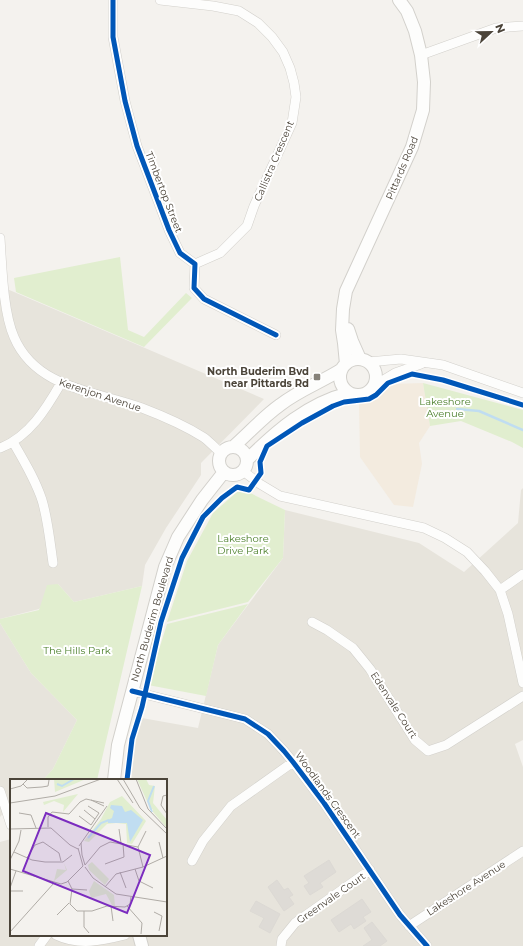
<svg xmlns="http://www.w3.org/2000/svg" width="523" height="946" viewBox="0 0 523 946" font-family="Montserrat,sans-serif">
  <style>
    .residential { fill: #e7e4dc }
    .commercial { fill: #f3ebdf }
    .green { fill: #e1eecf }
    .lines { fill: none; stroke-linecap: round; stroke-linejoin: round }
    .stream { stroke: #c0ddf1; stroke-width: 2.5 }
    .building { fill: #dedbd6; stroke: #dcd9d4 }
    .minor-casing { stroke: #d2d0cb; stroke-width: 10 }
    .tertiary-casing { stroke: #d2d0cb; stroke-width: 14 }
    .minor { stroke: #fdfdfc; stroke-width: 9 }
    .tertiary { stroke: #fdfdfc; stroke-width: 12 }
    .cycleway-casing { stroke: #fff; stroke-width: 8 }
    .cycleway { stroke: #0057b8; stroke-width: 5 }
    .poi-dot { fill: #868178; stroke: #fff; stroke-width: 1.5 }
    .labels { text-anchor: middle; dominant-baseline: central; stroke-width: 4; stroke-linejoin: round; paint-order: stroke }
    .street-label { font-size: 10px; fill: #4b4439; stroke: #fff }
    .poi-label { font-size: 10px; font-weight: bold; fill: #4b4439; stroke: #fff; text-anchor: end }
    .park-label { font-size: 10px; fill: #4a7f2a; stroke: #fff }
    .inset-river { fill: none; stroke: #c0ddf1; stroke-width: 2 }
    .inset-road { fill: none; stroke: #b0aca6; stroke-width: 1 }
    .view { fill: #7b2cbf; fill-opacity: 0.15; stroke: #7b2cbf; stroke-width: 2 }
    .inset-edge { fill: none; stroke: #4b4439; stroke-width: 2 }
  </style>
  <rect width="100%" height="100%" fill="#f4f2ee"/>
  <path class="residential" d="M0 286 264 399 201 463V475L166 528 145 565 142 586 74 602 58 584 39 609 0 619Z
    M523 488V740L515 744 523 767V946H0V842L11 839V935H166V780H130L134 741 142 718 198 728 218 645 283 558 285 510 419 543 464 572 518 523 521 490Z
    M0 623 31 673 77 720 53 769 43 780H11V805L0 817Z"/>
  <path class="commercial" d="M423 383 430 426 419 443 422 464 413 507 394 505 360 457 359 403 377 398 390 384Z"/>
  <path class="green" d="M120 257 128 330 144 337 186 293 192 298 144 347 16 292 14 278Z
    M423 383 523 410V448L512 442 461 421 430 426Z
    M246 491 285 510 283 558 248 602 167 622 187 561 213 513 237 492Z
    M58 584 74 602 142 586 97 780H43L53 769 77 720 31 673 0 623V619L39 610 47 585Z
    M248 604 218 645 206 696 148 685 167 624Z"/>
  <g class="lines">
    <path class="stream" d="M457 409 479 411 523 430"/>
  </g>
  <path class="building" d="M329 860 336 872 320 883 323 887 310 895 304 886 309 883 304 876Z
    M277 880 284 890 288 888 293 895 289 897 294 904 284 911 268 887Z
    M362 899 371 912 363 917 366 921 354 929 351 924 339 932 331 920Z
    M256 901 280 914 270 933 259 927 264 918 250 911Z
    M372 922 387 941 380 946H363L372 940 364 928Z"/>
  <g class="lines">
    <g class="minor-casing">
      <path id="minor" d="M113 0V37L125 101 137 146 169 230 180 253 195 264 194 288 204 299 276 335
        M160 0 213 6 239 11 258 23 272 37 283 52 290 68 294 83 296 97 292 123 254 206 247 226 220 253 195 264
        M421 55 496 28 523 26
        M0 238C2 267 3 312 14 337 36 389 96 391 142 408 163 416 184 425 203 437 209 441 215 448 221 453
        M368 362 401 359 443 365 523 393
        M375 385 395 373 421 364
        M13 442C24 461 35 479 42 500 48 520 50 542 53 563
        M0 448C29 437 46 409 61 383
        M243 471 260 484 280 496 424 528 445 538 467 552 485 571 500 590 508 614 523 683
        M500 590 523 574
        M312 622 327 630 353 648 370 669 415 740 428 751 446 745 523 696
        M132 691 245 719 268 734 284 751 293 762 324 803 400 915 427 946
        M0 791 11 825
        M192 861 203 841 231 806 293 762
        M409 926 523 851
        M56 935C79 946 101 941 125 935
        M39 946 47 935
        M281 946 282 939 295 923 370 870"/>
    </g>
    <g class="tertiary-casing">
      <path id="tertiary" d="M348 329 352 341 360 359
        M340 377a18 18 0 1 1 36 0a18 18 0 1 1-36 0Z
        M346 364 344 343 342 330 343 309 346 291 412 147 423 110 424 82 421 55 415 31 407 11 399 0
        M219 461a14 14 0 1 1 28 0a14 14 0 1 1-28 0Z
        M233 447C249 433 263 417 280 405 299 390 322 382 342 369
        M247 460C276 431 308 403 349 393
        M114 780 118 745 165 567 178 537 202 500 224 472
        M139 935 142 946"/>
    </g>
    <use href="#minor" class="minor"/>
    <use href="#tertiary" class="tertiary"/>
    <g class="cycleway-casing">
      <path id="cycleway" d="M113 0V37L125 101 137 146 169 230 180 253 195 264 194 288 204 299 276 335
        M132 691 245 719 268 734 284 751 293 762 324 803 400 915 427 946
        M127 780 132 739 142 707 161 622 182 558 203 517 222 498 237 487 249 490 261 473 260 462 267 446 302 423 333 406 344 402 369 399 376 395 388 383 412 374 443 380 523 405"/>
    </g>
    <use href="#cycleway" class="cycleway"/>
  </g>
  <rect class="poi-dot" x="313" y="373" width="8" height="8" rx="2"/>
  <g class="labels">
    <g class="street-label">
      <text transform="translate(274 161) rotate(-67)">Callistra Crescent</text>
      <text transform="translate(402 168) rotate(-67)">Pittards Road</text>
      <text transform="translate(164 192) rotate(69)">Timbertop Street</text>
      <text transform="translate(100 395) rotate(18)">Kerenjon Avenue</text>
      <text transform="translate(152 619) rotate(-74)">North Buderim Boulevard</text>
      <text transform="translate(394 705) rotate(57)">Edenvale Court</text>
      <text transform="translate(328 795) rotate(54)">Woodlands Crescent</text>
      <text transform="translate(466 888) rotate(-33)">Lakeshore Avenue</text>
      <text transform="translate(331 898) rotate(-35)">Greenvale Court</text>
    </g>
    <g class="poi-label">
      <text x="309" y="371">North Buderim Bvd<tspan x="309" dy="12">near Pittards Rd</tspan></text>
    </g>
    <g class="park-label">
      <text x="445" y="401">Lakeshore<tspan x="445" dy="12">Avenue</tspan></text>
      <text x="243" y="538">Lakeshore<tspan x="243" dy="12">Drive Park</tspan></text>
      <text x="77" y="650">The Hills Park</text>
    </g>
  </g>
  <g transform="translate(10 779)">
    <rect width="157" height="157" fill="#f4f2ee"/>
    <path d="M44 0H76L45 13ZM127 0H136L139 6 145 7 143 24 157 41V49L143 33V30L141 31ZM68 15 53 33 54 26 44 22 34 26 33 23ZM112 17 136 42 122 65 117 64 116 45 106 44 97 45 79 63 74 62 91 40 100 23ZM82 83 99 100 95 106 79 91 78 86ZM54 84 57 91 44 102 47 90 56 91ZM84 102 104 116 105 127 102 126 96 115 81 119 79 112Z" fill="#e1eecf"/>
    <path d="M101 26 112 27 115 33 121 31 133 41 120 63 117 44H98V41L102 39 104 32 100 29Z" fill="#c0ddf1"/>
    <path class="inset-river" d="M47 5 52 7 64 0M142 33 138 22 144 7M78 59 91 44 99 41"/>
    <path class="inset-road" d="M107 0 123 24M113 0 130 29 157 55M126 0 138 30 157 50M13 5 17 9 32 8 38 7 39 1M0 10 11 7 18 0M157 16 153 17 151 26 157 35M81 21 94 27M0 24 45 17 91 0M74 31 85 40M9 34 21 36 26 49M69 37 81 46 89 34 78 27M38 48V38L42 33 59 35 70 23 76 20 94 24M0 50 41 49 60 66 68 70M109 50 111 64M149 63 153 79M71 64 72 76 75 86M69 67 97 27M128 68 136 52M68 69 73 87M4 73 22 81 35 83H53L62 76M17 79 25 66 33 63 49 74 51 82M0 81 9 62 11 51M95 85 114 78 113 65M75 86 90 68 100 63 128 68 133 88M75 88 83 99 106 115 157 123M0 90 51 105 57 103 73 87M125 90 129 102 143 109M110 93 116 109M58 102 62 110 60 125 67 132H82L97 127 115 128 120 125 121 118M95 108 106 95 133 88 157 77M0 109 6 92M62 110 77 111M0 112H13M101 127 103 142M117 127 132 144 131 155M74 132V148L79 154M144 133 152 137 149 152M47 136 59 124M0 153 44 104"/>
    <path class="view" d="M36 34 140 76 117 134 13 92Z"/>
    <rect width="157" height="157" class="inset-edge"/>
  </g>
  <g transform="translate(491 32) rotate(68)" stroke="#ffffff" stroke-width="3" paint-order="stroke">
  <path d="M0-3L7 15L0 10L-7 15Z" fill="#4b4439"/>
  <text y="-6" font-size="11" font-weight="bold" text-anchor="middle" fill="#4b4439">N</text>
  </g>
</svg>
